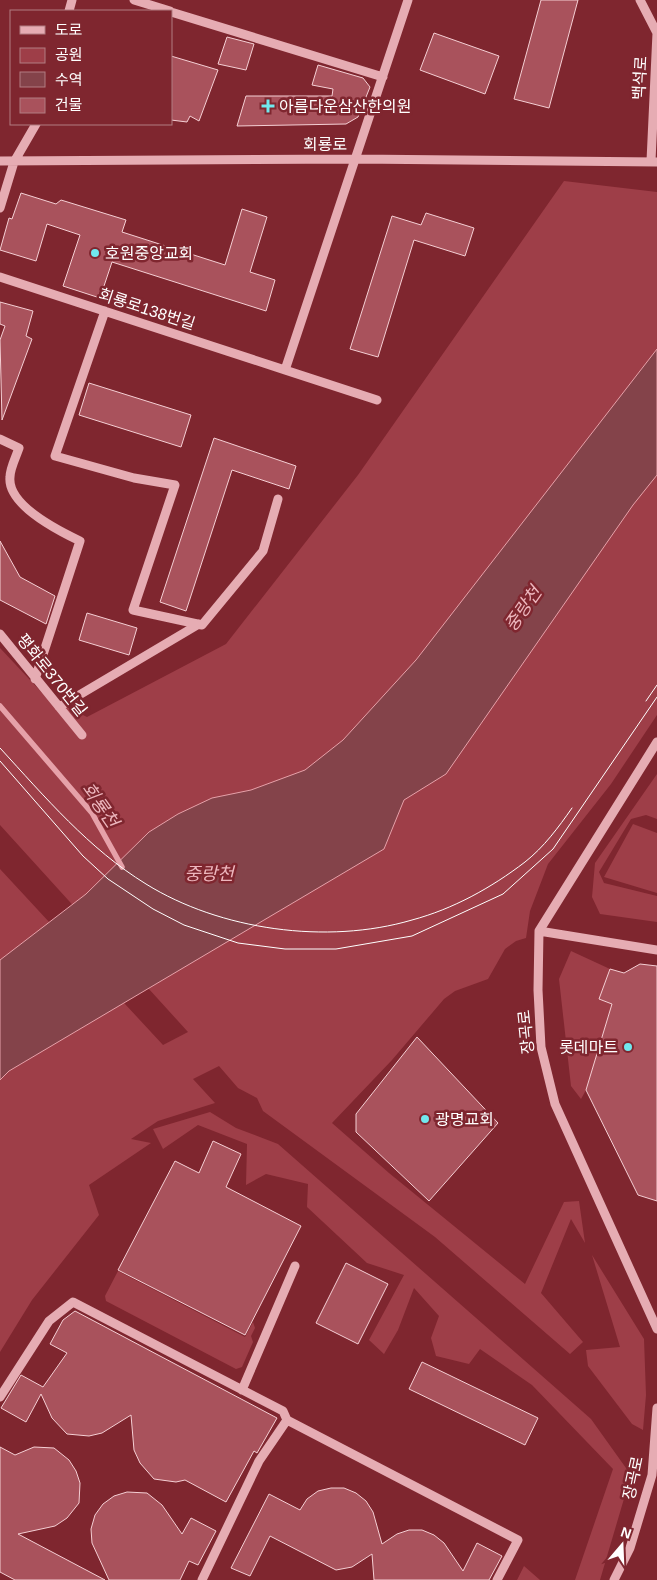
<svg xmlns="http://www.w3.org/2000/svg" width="657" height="1580" viewBox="0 0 657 1580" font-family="Arial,'Noto Sans KR',sans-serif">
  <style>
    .green { fill: #9e3e48 }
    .water { fill: #84434a; stroke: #e6a1a9 }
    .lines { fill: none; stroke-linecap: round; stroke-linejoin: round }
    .stream { stroke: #e6a1a9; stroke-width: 5.5 }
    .building { fill: #a9525c; stroke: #f5cfd4 }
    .minor { stroke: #e6acb3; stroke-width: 9 }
    .tram { stroke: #fff; stroke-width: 1 }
    .poi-dot { fill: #71e8ee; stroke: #7f262f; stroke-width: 2 }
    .labels { text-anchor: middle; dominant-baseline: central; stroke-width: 5; stroke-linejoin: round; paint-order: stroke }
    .street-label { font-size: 16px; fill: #fff; stroke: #7f262f }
    .poi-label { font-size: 16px; fill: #fff; stroke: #7f262f; text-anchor: start }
    .water-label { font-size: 18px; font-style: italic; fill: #edb7be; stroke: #7f262f }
  </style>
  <rect width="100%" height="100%" fill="#7f262f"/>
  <path class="green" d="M564 181 657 192V715L611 784 548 864 530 911 526 938 516 941 505 949 488 979 455 991 444 999 392 1060 332 1123 389 1173 525 1284 564 1202 579 1201 585 1243 571 1219 541 1293 583 1342 570 1354 435 1237 263 1111 257 1098 238 1088 219 1066 193 1079 215 1103 158 1121 131 1139 151 1143 89 1185 99 1215 32 1300 0 1352V869L163 1045 188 1032 0 825V648L46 697 87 717 226 644 358 475Z
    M657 774V819L646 815 631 819 599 872 604 883 657 896V922L600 914 592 897 595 863Z
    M633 824 657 833V893L604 877Z
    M571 951 610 969 599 999 612 1004 586 1090 581 1099 571 1086 559 979Z
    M210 1112 236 1128 278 1144 591 1419 631 1475 600 1580H575L613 1469 532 1385 480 1349 469 1364 436 1356 431 1338 439 1316 414 1288 398 1330 384 1354 369 1340 404 1275 367 1263 307 1207 308 1184 266 1174 246 1185 247 1144 198 1125 163 1149 153 1129Z
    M592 1255 644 1339 646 1395 643 1430 632 1424 588 1366 586 1350 620 1347Z
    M118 1271 245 1337 253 1322 255 1328 251 1336 253 1342 242 1367 236 1369 106 1301 105 1296Z
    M524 1566 540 1580H517Z"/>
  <path class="water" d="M657 349V475L633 505 446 774 404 800 384 849 9 1071 0 1080V960L86 894 149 832 178 814 212 798 251 790 305 770 343 740 416 660Z"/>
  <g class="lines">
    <path class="stream" d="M0 706 92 813 122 867"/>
  </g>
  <path class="building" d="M541 0H578L549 108 514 99Z
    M434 33 499 56 485 94 420 70Z
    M227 37 254 44 246 70 218 64Z
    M171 56 218 70 199 121 190 116 187 122 171 120Z
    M318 65 363 78 370 87 358 117 346 124 237 126 246 96H332L333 89 312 85Z
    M21 193 56 204 61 200 126 220 122 232 225 265 242 209 267 217 250 272 275 280 266 311 112 262 100 298 63 286 80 235 47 224 36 261 0 250 9 218 12 219Z
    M426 213 474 228 465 256 414 240 378 357 350 349 392 216 421 225Z
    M0 302 33 311 26 336 32 339 2 420 0 340 5 326 0 324Z
    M89 383 191 415 181 447 79 415Z
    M214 438 296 466 289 489 232 470 186 611 160 602Z
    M0 541 20 577 55 596 46 624 0 600Z
    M87 613 137 628 129 655 79 640Z
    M640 964 657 966V1201L638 1195 586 1090 612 1004 599 999 610 969 624 973Z
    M417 1037 498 1123 429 1201 356 1132V1114Z
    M213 1141 241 1154 226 1187 301 1226 245 1335 118 1270 175 1161 199 1173Z
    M346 1263 388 1284 358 1344 316 1323Z
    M75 1311 277 1418 257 1453 254 1451 226 1502 185 1480 176 1482 154 1479 140 1463 134 1450 131 1415 102 1433 89 1436 67 1434 52 1418 41 1394 26 1422 1 1408 21 1375 43 1387 67 1353 50 1344 63 1320Z
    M422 1362 538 1418 525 1445 409 1389Z
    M0 1447 15 1455 34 1447 54 1448 69 1460 76 1471 80 1483 79 1503 67 1518 55 1526 18 1534 105 1580H15L0 1572Z
    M331 1488H344L356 1493 366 1501 373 1512 382 1544 397 1534 409 1530H422L434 1535 444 1543 463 1571 477 1543 502 1556 489 1580H374L372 1554 352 1567 336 1570 270 1536 250 1576 231 1568 269 1494 300 1510 307 1499 318 1491Z
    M127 1492 147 1493 162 1505 182 1534 191 1518 216 1531 198 1565 189 1561 180 1580H109L92 1543 91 1529 95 1515 103 1504 114 1496Z"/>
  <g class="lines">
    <path class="minor" d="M134 0 170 11
      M640 0 657 33 651 161
      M69 11 72 0
      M171 12 383 77
      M0 161 357 159 657 162
      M0 208 14 162 36 124
      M0 277 285 370 408 0
      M105 311 55 456 134 478 175 485 133 610 202 625 263 551 278 499
      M285 370 377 400
      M0 439 19 448C16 457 10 468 10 477 7 505 59 531 80 541L35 679
      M0 634 82 735
      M59 707 199 624
      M657 742 539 931 538 990 541 1047 555 1104 657 1329
      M539 931 657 950
      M242 1390 295 1266
      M0 1397 49 1321 73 1302 283 1411 287 1420
      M202 1580 259 1461 287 1420 518 1540 497 1580
      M614 1580 630 1548 652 1475 657 1408"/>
    <path class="tram" d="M646 701 657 685
      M0 748C45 797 89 849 146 884 220 930 327 945 412 920 453 909 491 888 525 862 544 847 558 828 572 808
      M0 761 83 856 108 879 153 909 184 925 238 943 285 949H336L412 936 503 894 553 849 657 697"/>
  </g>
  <g class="poi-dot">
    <path d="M265.5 98.5h5v5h5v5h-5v5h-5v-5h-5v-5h5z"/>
    <circle cx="95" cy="253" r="5"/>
    <circle cx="628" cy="1047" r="5"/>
    <circle cx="425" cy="1119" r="5"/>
  </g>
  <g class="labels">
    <g class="street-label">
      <text transform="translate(640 78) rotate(-87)">백석로</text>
      <text x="325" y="144">회룡로</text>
      <text transform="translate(147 309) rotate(18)">회룡로138번길</text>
      <text transform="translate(52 675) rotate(51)">평화로370번길</text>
      <text transform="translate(526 1032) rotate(-96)">장곡로</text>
      <text transform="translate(633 1478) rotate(-78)">장곡로</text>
    </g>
    <g class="poi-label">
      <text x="279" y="106">아름다운삼산한의원</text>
      <text x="105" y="253">호원중앙교회</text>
      <text x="618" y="1047" text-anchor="end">롯데마트</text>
      <text x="435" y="1119">광명교회</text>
    </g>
    <g class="water-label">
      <text transform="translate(523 609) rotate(-55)">중랑천</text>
      <text transform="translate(100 805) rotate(55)">회룡천</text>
      <text x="209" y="874">중랑천</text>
    </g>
  </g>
  <rect x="10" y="10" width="162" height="115" fill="#7f262f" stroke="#b27d82"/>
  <rect x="20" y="26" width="25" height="8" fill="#e6acb3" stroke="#b27d82"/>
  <text x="55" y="35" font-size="15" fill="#ffffff">도로</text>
  <rect x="20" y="48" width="25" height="15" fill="#9e3e48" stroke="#b27d82"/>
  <text x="55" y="60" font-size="15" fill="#ffffff">공원</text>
  <rect x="20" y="72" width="25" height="15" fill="#84434a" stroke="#b27d82"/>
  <text x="55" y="85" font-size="15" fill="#ffffff">수역</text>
  <rect x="20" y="98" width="25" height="15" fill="#a9525c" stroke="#b27d82"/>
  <text x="55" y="110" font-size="15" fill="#ffffff">건물</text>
  <g transform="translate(622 1545) rotate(19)" stroke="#7f262f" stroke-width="4" paint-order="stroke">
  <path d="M0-4L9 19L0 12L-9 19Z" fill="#ffffff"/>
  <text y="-8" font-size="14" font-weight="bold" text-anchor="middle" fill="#ffffff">N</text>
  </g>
</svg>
